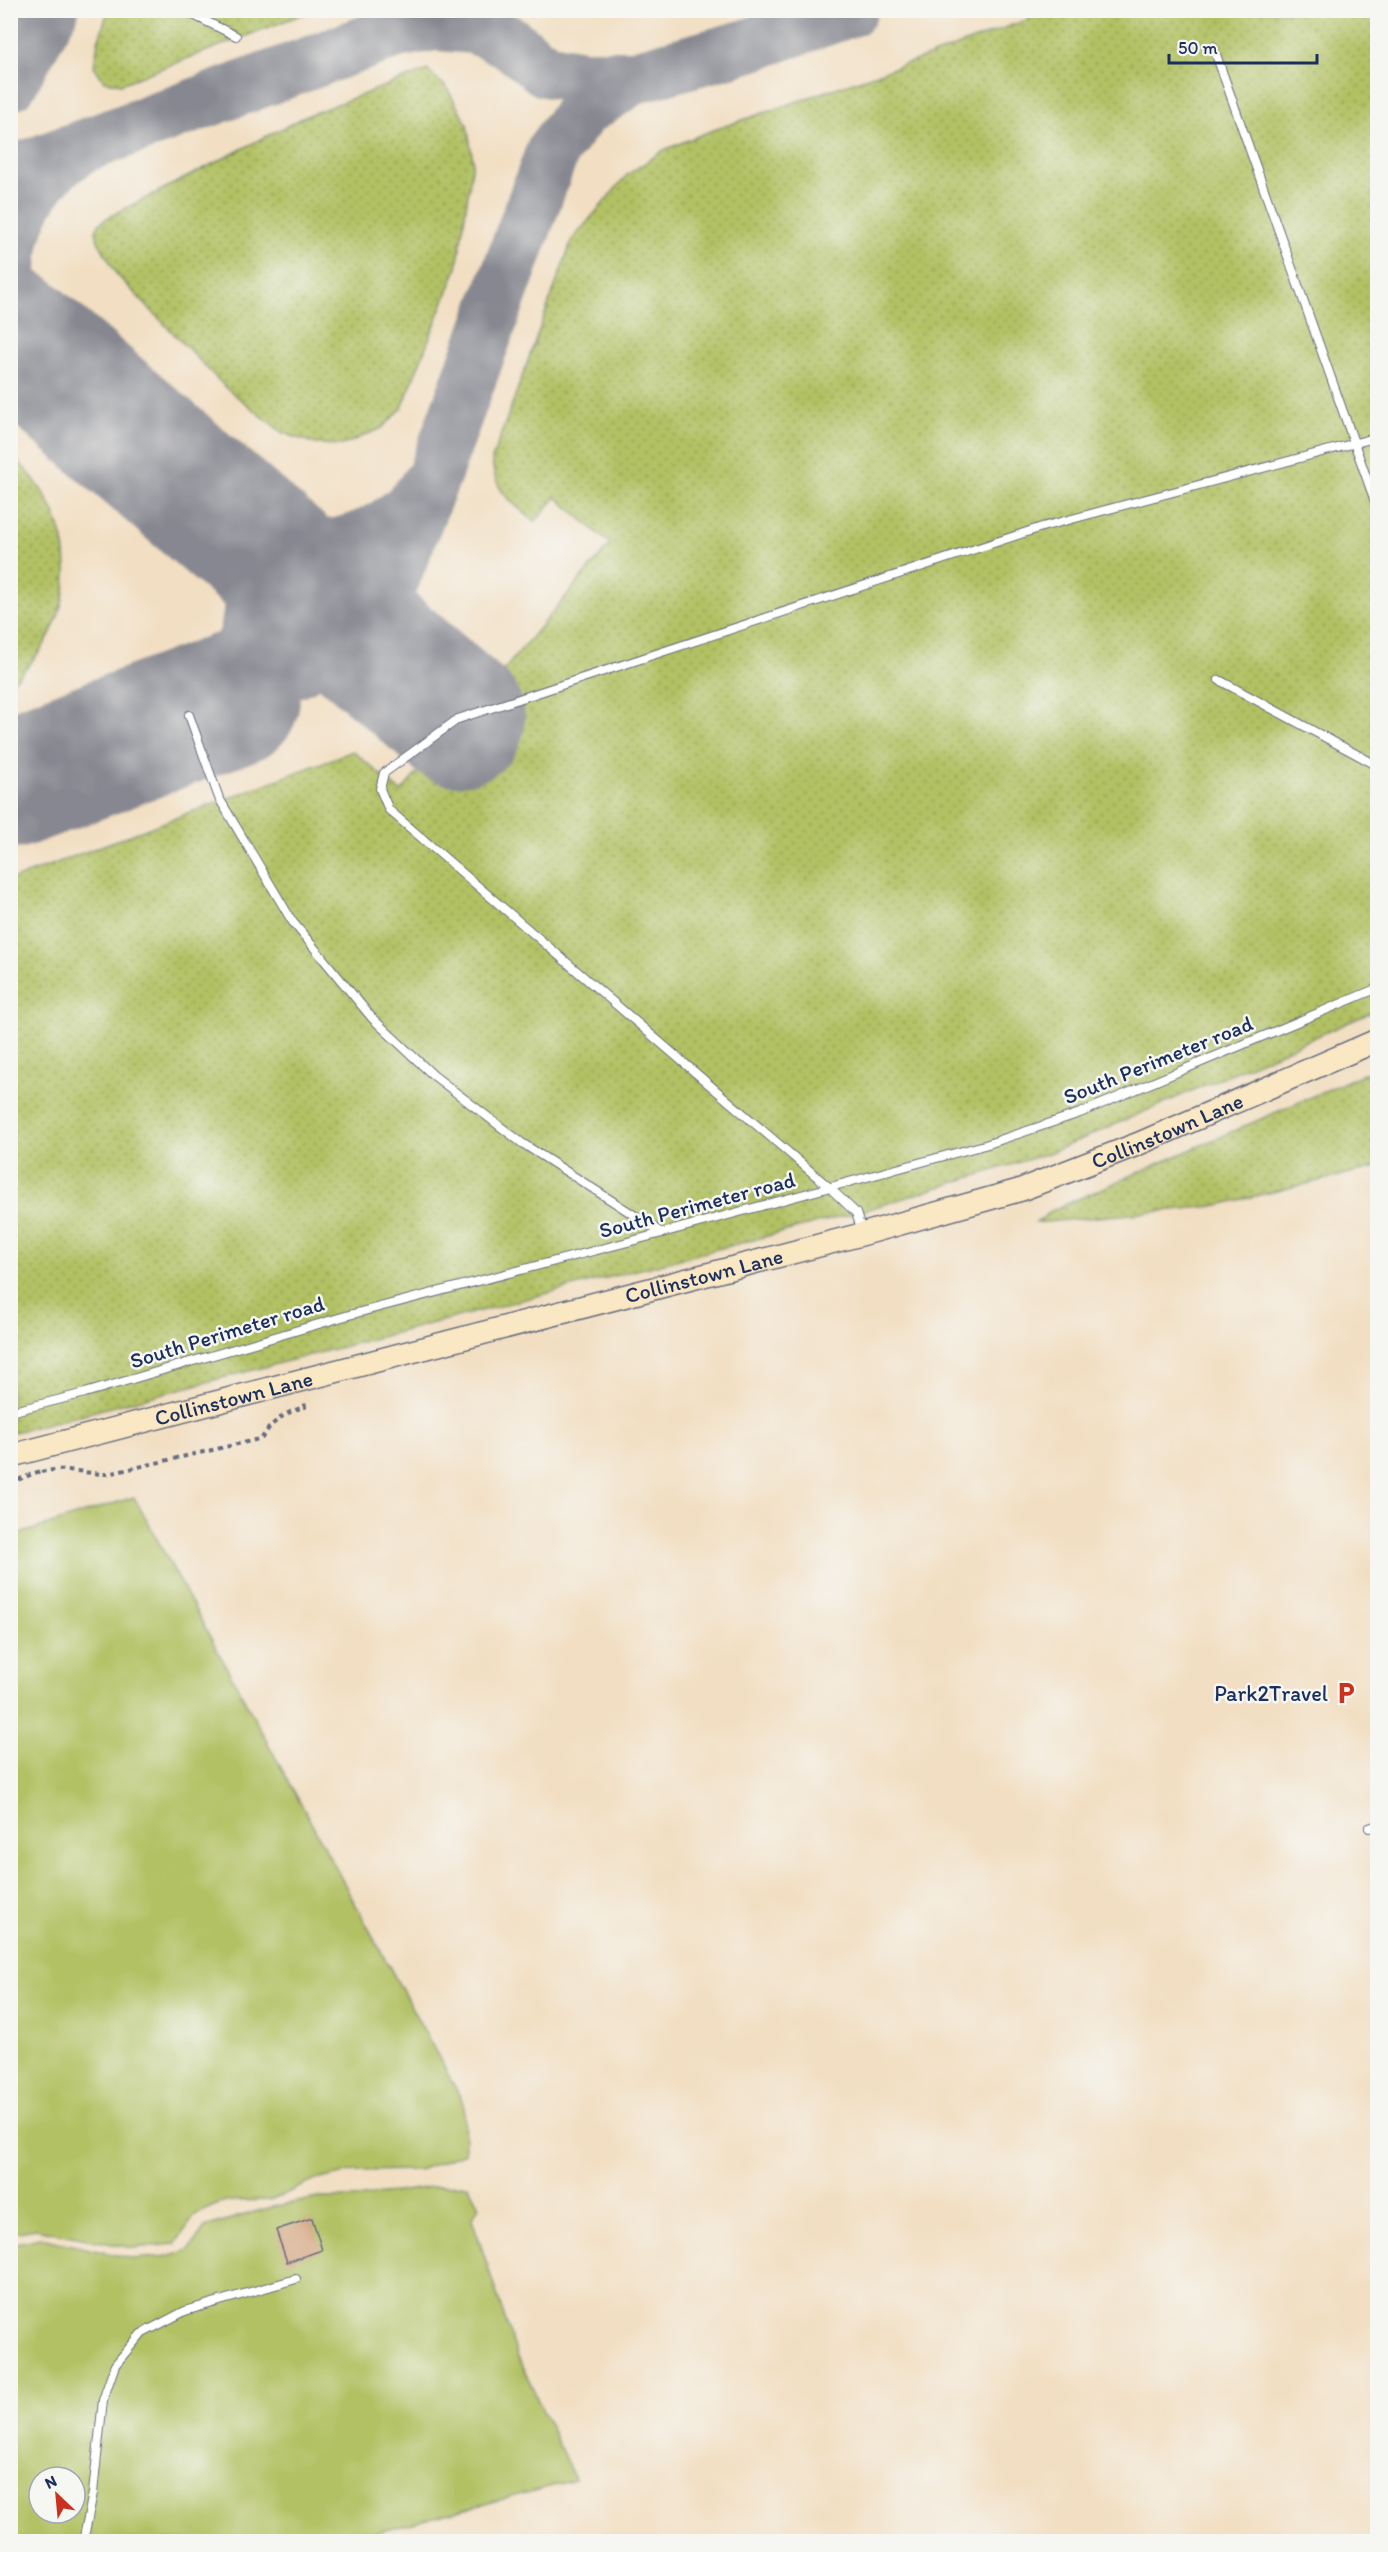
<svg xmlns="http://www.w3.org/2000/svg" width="1388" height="2552" viewBox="0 0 1388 2552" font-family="Itim,sans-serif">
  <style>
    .grass { fill: url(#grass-dots); stroke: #667861; stroke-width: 1.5 }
    .park { fill: #b2c164; stroke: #667861; stroke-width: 1.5; fill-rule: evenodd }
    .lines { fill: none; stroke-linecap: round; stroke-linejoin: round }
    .taxiway { stroke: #868790; stroke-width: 54 }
    .runway { stroke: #868790; stroke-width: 134 }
    .building { fill: #d2a17c }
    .lane-casing { stroke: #666d81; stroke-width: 10 }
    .secondary-casing { stroke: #666d81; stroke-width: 25 }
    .path { stroke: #666d81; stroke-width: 4; stroke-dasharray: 4.5 4.5; stroke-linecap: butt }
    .lane { stroke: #fff; stroke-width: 8 }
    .secondary { stroke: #fae7c3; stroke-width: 22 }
    .labels { text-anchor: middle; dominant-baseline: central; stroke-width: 5; stroke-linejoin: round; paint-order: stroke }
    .street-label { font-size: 22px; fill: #1b2f5e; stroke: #f6f6f2 }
    .poi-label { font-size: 22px; fill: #1b2f5e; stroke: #f6f6f2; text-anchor: end }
  </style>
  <defs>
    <pattern id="grass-dots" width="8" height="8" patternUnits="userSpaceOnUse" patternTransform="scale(1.5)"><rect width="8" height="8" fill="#b2c164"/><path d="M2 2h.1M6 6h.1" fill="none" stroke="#909d56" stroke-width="1.8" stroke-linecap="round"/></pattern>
  </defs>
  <rect width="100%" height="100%" fill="#f6f6f2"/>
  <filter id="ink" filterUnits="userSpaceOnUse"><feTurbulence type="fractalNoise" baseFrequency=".0167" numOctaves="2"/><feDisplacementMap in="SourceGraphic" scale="12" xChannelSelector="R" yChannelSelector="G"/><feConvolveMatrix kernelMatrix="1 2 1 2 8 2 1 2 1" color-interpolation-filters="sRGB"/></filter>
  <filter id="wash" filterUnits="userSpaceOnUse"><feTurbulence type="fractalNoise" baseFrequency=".008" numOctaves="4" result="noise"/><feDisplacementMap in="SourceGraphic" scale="24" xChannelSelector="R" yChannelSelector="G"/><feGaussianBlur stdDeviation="1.35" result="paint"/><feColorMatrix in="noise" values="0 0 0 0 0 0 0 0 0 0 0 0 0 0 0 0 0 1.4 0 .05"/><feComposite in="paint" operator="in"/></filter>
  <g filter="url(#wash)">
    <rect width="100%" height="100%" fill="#f2dfc3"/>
    <path class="grass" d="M108 11H311L121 84 104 81 94 66 98 42Z
      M1050 11H1377V1010L1052 1152 856 1213 11 1433V880L353 751 401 792 610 544 556 497 535 522C512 502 494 493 492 459L572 240 627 175 664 150 705 133 949 49Z
      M427 70 447 88 467 124 473 161 457 268 402 408 382 428 343 445 316 444 283 433 226 388 117 275 98 241 96 231 99 224 107 218 306 116Z
      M11 455C84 520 85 618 11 683Z
      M1377 1068V1167L1214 1206 1036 1223 1053 1210Z"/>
    <path class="park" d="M134 1497 464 2104 465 2153 419 2170 355 2171 316 2180 271 2200 225 2201 196 2214 175 2244 133 2248 36 2229 11 2233 10 1537Z
      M468 2185 479 2206 472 2219 517 2355 575 2480 345 2541H11V2244L41 2238 134 2259 170 2256 189 2250 205 2227 271 2207 319 2198H356L438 2186ZM39 2477H75V2513H39Z"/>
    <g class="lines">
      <path class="taxiway" d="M10 84 52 10
        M72 154C48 167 29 194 19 220 5 255 8 300 27 334 37 350 53 364 66 377 93 403 120 426 148 449 211 501 276 574 365 536 390 525 413 508 427 485
        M10 173 397 31 436 24 475 27 509 42 545 70 583 77H634L747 46 851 10
        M233 698 303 667 334 647 354 629 392 581 436 470 553 150 582 111 634 77
        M182 718C197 705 214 693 226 677 251 643 258 593 243 553 237 537 226 524 216 510"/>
      <path class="runway" d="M10 333 458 719
        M10 782 233 698"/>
    </g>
    <g id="blocks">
      <path class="building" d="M312 2218 322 2250 287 2262 276 2230Z"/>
    </g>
  </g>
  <g filter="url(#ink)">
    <use href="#blocks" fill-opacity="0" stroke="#666d81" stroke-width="1.5"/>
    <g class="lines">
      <g class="lane-casing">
        <path id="lane" d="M183 10 236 36
          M1213 46 1378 510
          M1219 680 1378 766
          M189 715 219 798 292 921 372 1018 433 1075 522 1143 662 1233
          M862 1232 856 1213 830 1188 389 810 380 789 384 773 458 719 1042 527 1378 437
          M10 1412 85 1393 349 1315 662 1233 988 1144 1080 1113 1378 988
          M1369 1828 1378 1825
          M83 2542 93 2493 103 2400 115 2365 141 2334 185 2311 296 2279"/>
      </g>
      <g class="secondary-casing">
        <g id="secondary">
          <path id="s1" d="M10 1456 863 1234 1020 1190 1138 1144 1378 1040"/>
        </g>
      </g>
      <path class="path" d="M41 1472C64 1466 85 1474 108 1474L251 1441 262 1438C271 1422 287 1411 305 1407L304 1399
        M10 1483 40 1471"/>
      <use href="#lane" class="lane"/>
      <use href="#secondary" class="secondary"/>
    </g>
  </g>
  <defs>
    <g id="parking-bare" transform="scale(1.8)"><path d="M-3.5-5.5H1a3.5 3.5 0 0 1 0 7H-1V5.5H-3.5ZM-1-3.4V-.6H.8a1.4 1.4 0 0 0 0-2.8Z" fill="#c8321e" stroke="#f6f6f2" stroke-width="2.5" paint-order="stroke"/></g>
  </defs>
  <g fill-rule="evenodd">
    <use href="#parking-bare" x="1346" y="1693"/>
  </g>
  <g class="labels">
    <g class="street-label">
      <text transform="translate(1158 1060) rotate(-22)">South Perimeter road</text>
      <text stroke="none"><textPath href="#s1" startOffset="1203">Collinstown Lane</textPath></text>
      <text transform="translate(697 1205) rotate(-15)">South Perimeter road</text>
      <text stroke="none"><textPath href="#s1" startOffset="717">Collinstown Lane</textPath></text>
      <text transform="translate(227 1332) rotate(-17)">South Perimeter road</text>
      <text stroke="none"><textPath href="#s1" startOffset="231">Collinstown Lane</textPath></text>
    </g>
    <g class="poi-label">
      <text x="1328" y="1693">Park2Travel</text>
    </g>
  </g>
  <rect width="1388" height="2552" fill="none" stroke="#f6f6f2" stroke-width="36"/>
  <g transform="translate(57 2495) rotate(334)"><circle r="28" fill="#f6f6f2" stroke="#9ea6b7" stroke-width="1.5"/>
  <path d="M0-4.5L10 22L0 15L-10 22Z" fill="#c8321e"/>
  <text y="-9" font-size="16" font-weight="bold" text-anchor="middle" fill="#1b2f5e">N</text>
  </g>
  <path d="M1169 54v9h148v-9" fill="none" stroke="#1b2f5e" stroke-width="3"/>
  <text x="1178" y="54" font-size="18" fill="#1b2f5e" stroke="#f6f6f2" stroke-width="4.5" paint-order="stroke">50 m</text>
</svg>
